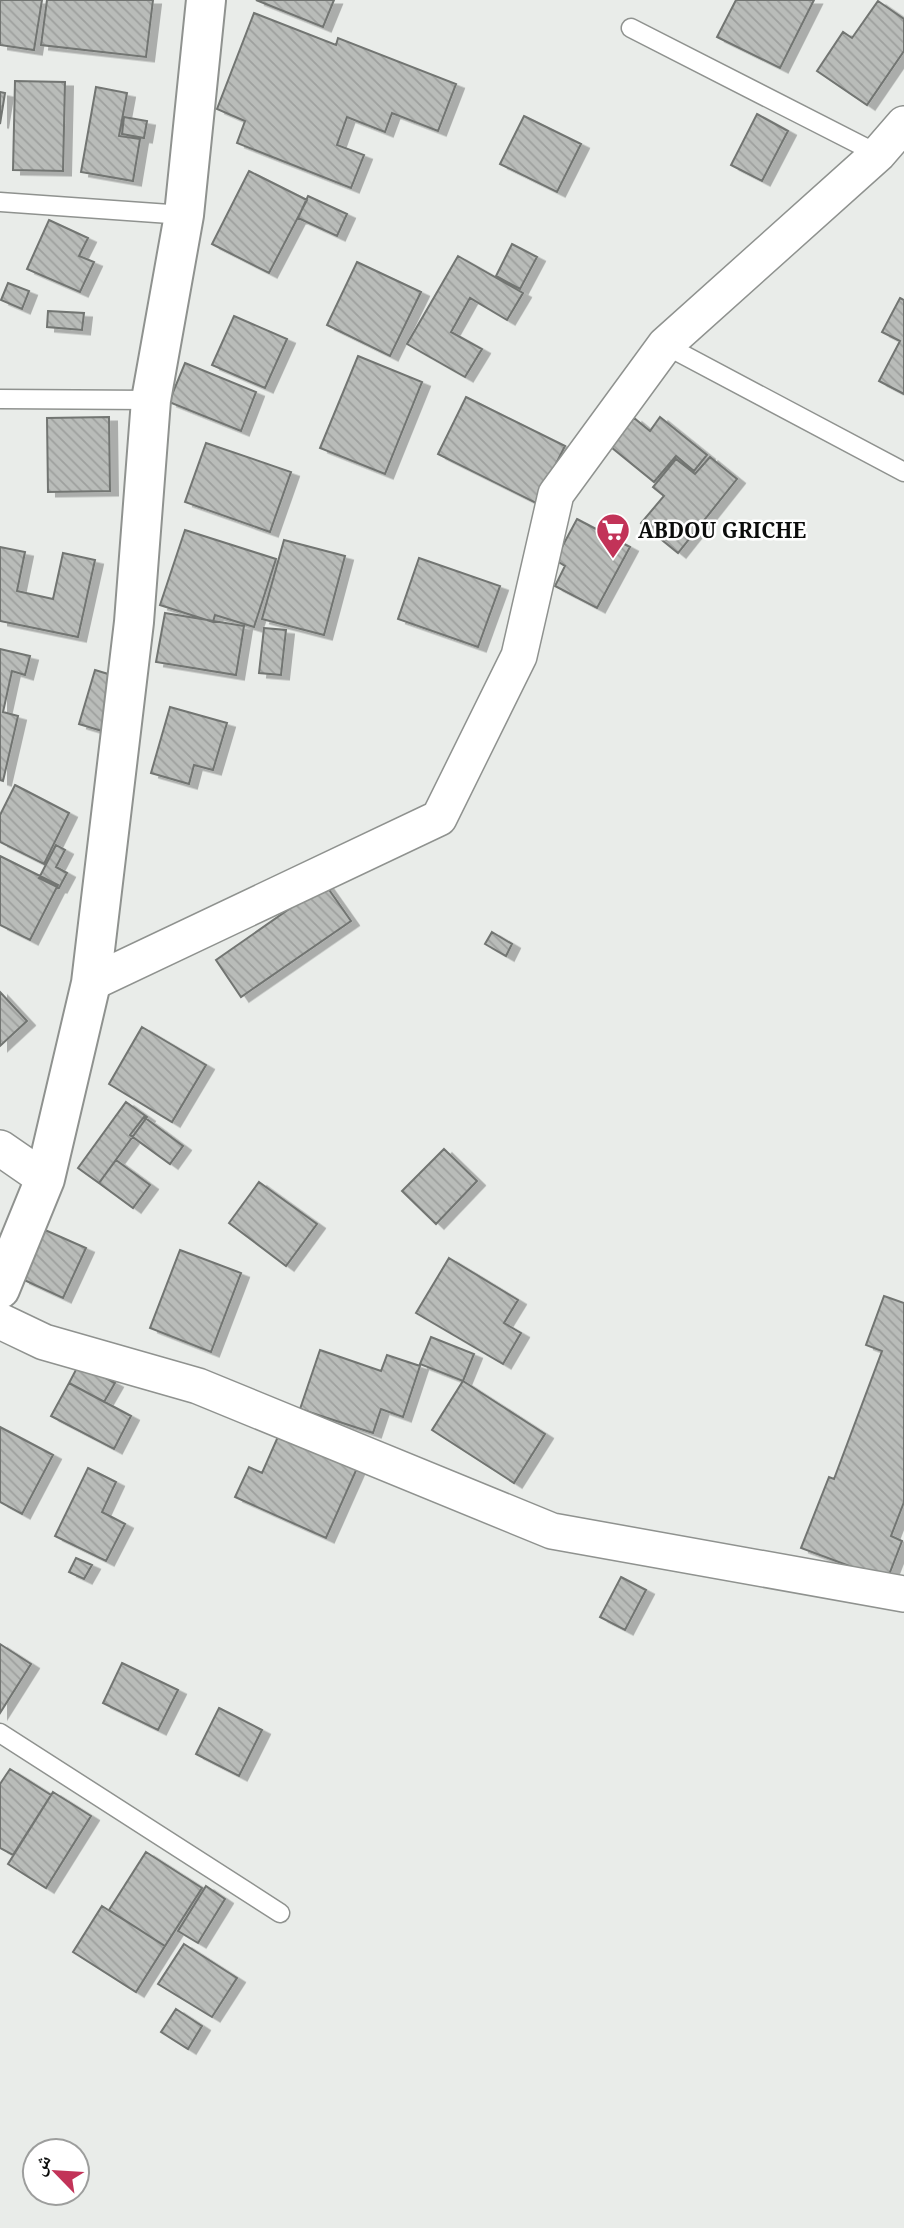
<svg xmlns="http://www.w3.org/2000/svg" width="904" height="2228" viewBox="0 0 904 2228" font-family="'Noto Serif','Noto Naskh Arabic',serif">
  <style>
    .building { fill: url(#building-back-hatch); stroke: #727572; stroke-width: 2; filter: url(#shadow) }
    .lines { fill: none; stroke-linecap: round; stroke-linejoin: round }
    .lane-casing { stroke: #8f928f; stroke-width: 21 }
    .street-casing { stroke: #8f928f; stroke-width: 38 }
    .secondary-casing { stroke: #8f928f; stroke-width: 42 }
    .lane { stroke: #fff; stroke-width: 18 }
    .street { stroke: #fff; stroke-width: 35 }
    .secondary { stroke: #fff; stroke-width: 38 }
    .labels { text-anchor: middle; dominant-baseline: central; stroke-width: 5; stroke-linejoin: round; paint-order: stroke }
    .poi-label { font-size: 21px; font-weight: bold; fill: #0b0c0b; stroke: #fff; text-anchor: start }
  </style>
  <defs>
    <pattern id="building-back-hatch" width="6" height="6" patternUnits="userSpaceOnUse" patternTransform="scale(1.75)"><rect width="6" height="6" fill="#b9bcb9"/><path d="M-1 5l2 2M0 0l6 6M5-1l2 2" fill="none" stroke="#9ea09e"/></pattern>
    <filter id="shadow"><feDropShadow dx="8" dy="4.5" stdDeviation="0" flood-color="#0004"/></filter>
  </defs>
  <rect width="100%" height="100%" fill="#e9ece9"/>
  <path class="building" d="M0 0H42L34 50 0 45Z
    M47 0H153L146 57 41 45Z
    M256 0H334L323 27Z
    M736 0H814L780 68 717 37Z
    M878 1 904 19V51L867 105 817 71 843 32 852 38Z
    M254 13 336 45 338 38 456 84 438 131 392 113 385 132 347 117 337 145 364 155 351 188 237 143 245 121 217 109Z
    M15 81 65 82 63 171 13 170Z
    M96 87 127 93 119 136 140 139 133 181 81 172Z
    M0 92 5 93 0 124Z
    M757 114 788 131 762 181 731 165Z
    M524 116 581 144 557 192 500 164Z
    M124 117 147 121 144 138 122 134Z
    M249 171 307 200 269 273 212 244Z
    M308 196 347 214 337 236 298 218Z
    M49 220 88 238 79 256 94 262 80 292 27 269Z
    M512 244 537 257 520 289 496 276Z
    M458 256 523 293 507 320 470 298 451 332 482 349 465 377 407 344Z
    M357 262 421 292 390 356 327 325Z
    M8 283 29 291 22 309 1 300Z
    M900 298 904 300V394L879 381 900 341 882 332Z
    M48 311 84 313 82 330 47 327Z
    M234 316 287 339 265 388 212 365Z
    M358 356 422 382 385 474 320 448Z
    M185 363 256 392 241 431 169 402Z
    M466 397 565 446 536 503 438 454Z
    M109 417 110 491 48 492 47 418Z
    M660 417 707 455 694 471 676 456 654 482 611 447 634 418 650 431Z
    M206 443 291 472 270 532 185 502Z
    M710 457 737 479 678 553 641 523 664 496 653 487 676 459 695 474Z
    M577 519 630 547 597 608 555 586 565 566 555 560Z
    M185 530 276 559 254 627 215 615 213 622 160 605Z
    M284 540 345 556 324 635 262 619Z
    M0 547 25 552 17 591 53 599 63 553 95 560 78 637 0 621Z
    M419 558 500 586 478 647 398 619Z
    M165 613 244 626 236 675 156 662Z
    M264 628 286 630 281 675 259 673Z
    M0 649 30 656 25 675 12 671 3 712 18 716 3 781 0 780Z
    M95 670 118 677 102 731 79 724Z
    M170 707 227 723 213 770 194 765 189 784 151 773Z
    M15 785 69 813 44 864 0 842V815Z
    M56 845 65 850 56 867 67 873 59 888 39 878Z
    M0 856 58 885 30 940 0 925Z
    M325 884 351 921 241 997 216 960Z
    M492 932 512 944 506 956 485 944Z
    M0 992 27 1021 0 1046Z
    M142 1027 206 1065 172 1122 109 1084Z
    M126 1102 147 1117 99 1183 78 1168Z
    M144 1117 183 1146 170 1164 130 1135Z
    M444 1149 477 1181 436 1224 402 1191Z
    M116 1160 150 1185 133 1208 99 1183Z
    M259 1182 317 1224 286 1266 229 1223Z
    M45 1230 86 1248 63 1298 22 1279Z
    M180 1250 241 1273 211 1352 150 1328Z
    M449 1258 518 1300 504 1323 521 1333 503 1364 416 1313Z
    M884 1296 904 1303V1502L891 1536 902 1541 887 1580 801 1548 829 1477 834 1479 882 1351 866 1345Z
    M431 1337 474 1354 463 1381 420 1364Z
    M320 1350 381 1371 387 1355 420 1366 403 1417 381 1409 373 1433 300 1409Z
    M79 1364 115 1383 104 1402 69 1383Z
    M463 1381 545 1434 514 1483 432 1430Z
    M69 1383 131 1416 114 1449 51 1416Z
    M0 1427 53 1455 22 1514 0 1502Z
    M280 1432 358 1466 326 1538 235 1497 249 1467 262 1473Z
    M88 1468 116 1482 102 1512 125 1524 106 1561 55 1536Z
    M76 1558 92 1565 84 1579 69 1572Z
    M621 1577 646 1590 625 1630 600 1617Z
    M0 1644 31 1664 0 1713Z
    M122 1663 178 1690 158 1730 103 1703Z
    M219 1708 262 1730 239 1776 196 1754Z
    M10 1769 51 1795 13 1855 0 1848V1784Z
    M53 1792 91 1816 46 1888 8 1864Z
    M146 1852 202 1888 165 1946 109 1910Z
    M206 1886 225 1899 198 1943 178 1931Z
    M102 1906 165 1946 136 1992 73 1952Z
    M184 1944 237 1978 212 2017 158 1984Z
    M176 2009 202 2026 188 2049 161 2032Z"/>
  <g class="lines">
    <g class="lane-casing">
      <path id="lane" d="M631 28 878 154
        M0 202 184 215
        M665 345 904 472
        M0 399 151 400
        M0 1733 280 1913"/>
    </g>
    <g class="street-casing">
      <path id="street" d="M91 983 439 818 519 656 556 494 665 345 878 154 904 124
        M0 1148 45 1179
        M0 1321 44 1342 198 1386 552 1531 904 1594"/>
    </g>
    <g class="secondary-casing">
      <path id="secondary" d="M0 1289 45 1179 91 983 134 622 151 400 184 215 206 0"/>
    </g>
    <use href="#lane" class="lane"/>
    <use href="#street" class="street"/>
    <use href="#secondary" class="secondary"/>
  </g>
  <defs>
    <g id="supermarket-pin" transform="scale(1.75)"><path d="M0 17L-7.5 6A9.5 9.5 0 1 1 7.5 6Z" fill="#c23358" stroke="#fff"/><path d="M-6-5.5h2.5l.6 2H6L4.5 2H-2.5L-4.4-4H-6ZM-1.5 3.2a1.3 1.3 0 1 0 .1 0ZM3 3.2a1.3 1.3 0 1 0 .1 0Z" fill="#fff"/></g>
  </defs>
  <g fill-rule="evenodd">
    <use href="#supermarket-pin" x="613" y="530"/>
  </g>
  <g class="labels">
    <g class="poi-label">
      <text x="638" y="530">ABDOU GRICHE</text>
    </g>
  </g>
  <g transform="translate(56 2172) rotate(295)"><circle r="33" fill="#ffffff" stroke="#9d9e9d" stroke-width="2"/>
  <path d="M0-5L12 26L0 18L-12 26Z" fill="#c23358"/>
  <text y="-10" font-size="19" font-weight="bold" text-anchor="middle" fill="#0b0c0b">ش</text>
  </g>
</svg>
